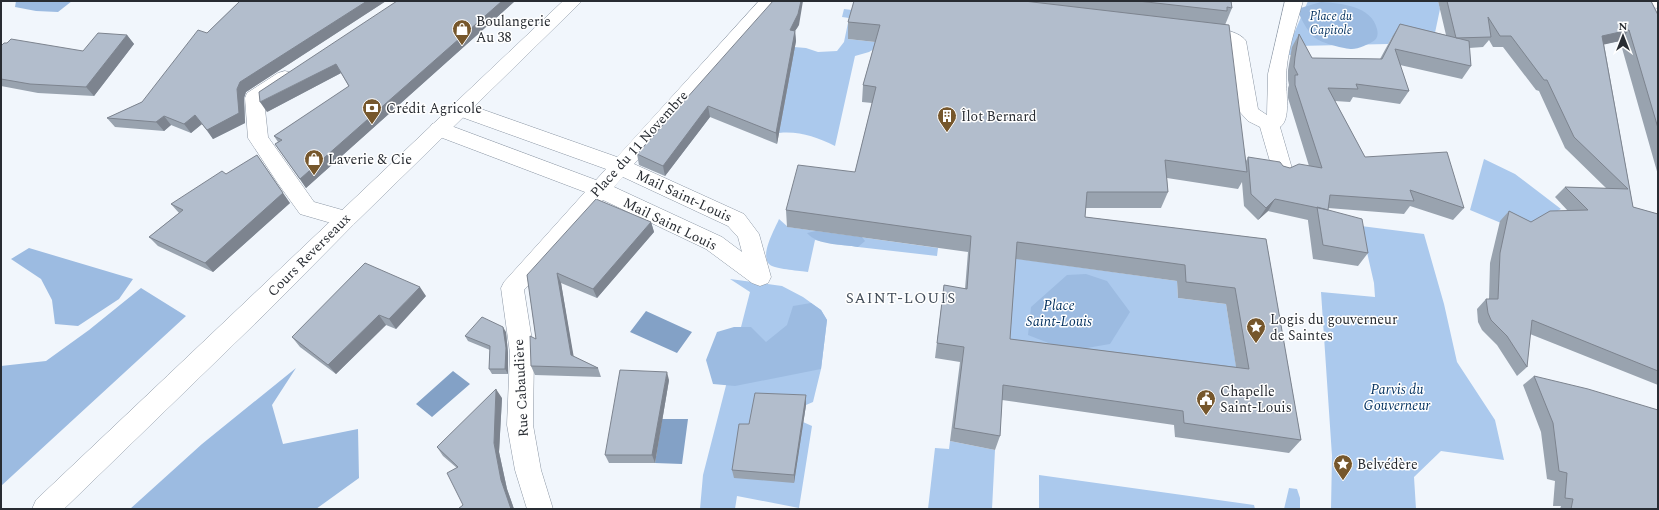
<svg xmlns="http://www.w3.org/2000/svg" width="1659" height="510" viewBox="0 0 1659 510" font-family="Spectral,serif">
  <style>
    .green { fill: #abc9ed }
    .forest { fill: #9cbbe1 }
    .water { fill: #83a1c6 }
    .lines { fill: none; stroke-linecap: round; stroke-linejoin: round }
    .minor-casing { stroke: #8c97a5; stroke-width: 1 }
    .major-casing { stroke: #8c97a5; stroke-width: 1 }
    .minor { fill: #fff; fill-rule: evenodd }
    .major { fill: #fff; fill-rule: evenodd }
    .wall { fill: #99a3af; fill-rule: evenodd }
    .shaded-wall { fill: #7d848f }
    .building { fill: #b2bdcc; stroke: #7d848f; fill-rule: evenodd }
    .labels { text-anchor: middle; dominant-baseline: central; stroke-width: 3; stroke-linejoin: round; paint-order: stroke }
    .far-park-label { font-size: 12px; font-style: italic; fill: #063361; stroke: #fff }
    .poi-label { font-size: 14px; fill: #282c32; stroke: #fff; text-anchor: start }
    .street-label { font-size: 14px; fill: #282c32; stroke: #fff }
    .park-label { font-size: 14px; font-style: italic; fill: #063361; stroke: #fff }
    .neighbourhood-label { font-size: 15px; letter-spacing: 1px; fill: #444e5a; stroke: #fff }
  </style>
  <rect width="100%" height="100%" fill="#f1f6fc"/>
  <path class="green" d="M1308 1H1438L1440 9 1432 47 1392 37 1388 44 1297 46 1296 55H1289L1292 38Z
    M853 2 1039 22 848 39 884 43 869 52 855 56 835 146C816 137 800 131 779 133L794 47 806 48 818 52 837 51 844 42 849 18 842 17 844 9 852 10Z
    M1484 159 1515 174 1561 209 1552 214 1550 220 1513 228 1470 210Z
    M779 219 788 227 938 248 937 256 858 247 815 240 808 272C800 271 778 269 772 266 757 259 775 229 779 219Z
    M1361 226 1424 234 1444 304 1457 362 1495 420 1504 460 1441 451 1414 477 1416 509H1331L1332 456 1321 292 1375 297 1374 283Z
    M1012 258 1177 281 1178 298 1226 304 1239 384 1005 354Z
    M730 279 782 286 803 297 821 310 827 320 821 369 813 402 806 405 803 422 812 426 799 508 737 496 735 509H700L703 475 750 292Z
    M950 441 995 450 992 509H928L935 448 949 449Z
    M1039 475 1254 505 1255 509H1039Z
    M1289 488 1297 489 1300 498V509H1284Z"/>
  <path class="forest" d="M16 1H72L58 12 36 11 15 7Z
    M1321 2C1340 3 1372 6 1377 29 1378 33 1378 37 1375 40 1370 44 1358 49 1352 49 1345 49 1322 43 1317 39 1309 35 1300 17 1297 9Z
    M816 231 862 237 865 241 858 247C842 244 818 246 807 233Z
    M29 248 133 279 119 299 78 326 55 324 52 300 41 279 11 259Z
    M1086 274 1107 281 1130 312 1110 344 1069 351 1028 335 1031 307 1067 275Z
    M141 288 186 316 1 486V366L46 361 89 330Z
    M811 303 821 310 827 320 821 369 735 386 713 384 706 360 717 332 734 327H751L766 342 787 325 793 306Z
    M296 368 272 405 283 444 358 429 359 478 316 509H130L202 444Z"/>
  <path class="water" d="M646 311 692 332 677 353 630 332Z
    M453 371 470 384 432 417 416 404Z
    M662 419H688L682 464 655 463Z"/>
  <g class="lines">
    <g class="minor-casing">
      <path id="minor" d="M759 1H777L634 164 744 214 759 234 771 277 768 283 760 286 752 283 706 249 603 200 524 290 534 353 533 425 541 470 553 509H527L515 470 507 425 510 353 501 288 504 282 585 192 432 134 429 129 432 124 439 122 446 124 596 180 606 169 453 114 450 109 453 104 460 102 467 104 617 157ZM623 177 728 226 738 237 742 252 722 237 614 187Z
        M1285 1H1303C1296 26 1286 54 1286 80 1286 92 1291 120 1280 127L1293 172 1290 177 1283 179 1276 177 1273 172 1260 127 1248 121 1239 111 1229 44 1220 40 1195 37 1192 33 1195 29C1208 26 1238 29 1246 41L1258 109 1267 115 1268 74Z
        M1620 1H1658V8L1623 5Z
        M285 71 292 73 294 77 292 81 264 100 268 137 314 202 353 213 356 219 353 225 345 227 300 214 277 182 248 138 245 98 247 93 278 73Z"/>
    </g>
    <g class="major-casing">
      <path id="major" d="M563 1H582L353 225 268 311 64 509H32L36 500C212 334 387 167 563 1Z"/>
    </g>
    <use href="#minor" class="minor"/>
    <use href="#major" class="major"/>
  </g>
  <path class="wall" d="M240 1H386L246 92 244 98 245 123 213 139 202 124 191 133 171 125 164 131 115 127 107 118 142 102 207 33Z
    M397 1H515L306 188 275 144 278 142 274 136 349 87 341 73 267 112Z
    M854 1H1231L1232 8 1225 25 1246 161 1248 157 1290 168 1309 166 1288 98V88L1289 85 1288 80V70L1292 47 1299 34 1312 58 1380 59 1392 37 1400 24 1446 35 1438 1H1651L1658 15V175L1620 41 1604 44 1633 207 1658 214V385L1530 334 1527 367 1517 376 1497 345 1482 330 1478 322 1477 309 1486 299H1489L1490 263 1500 221 1509 211 1531 222 1568 211 1555 197 1565 187 1606 188 1565 148 1539 91 1536 90 1503 47H1493L1489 40 1483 47 1469 48 1471 66 1462 79 1400 65 1409 91 1400 104 1353 97 1350 102 1335 101 1365 157 1464 208 1453 220 1410 206 1404 214 1328 208V210L1368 253 1358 266 1313 259 1308 221V220L1268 211 1258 220 1244 206 1242 182 1238 189 1167 178 1168 192 1161 208H1086L1085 217 1266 239 1301 440 1289 453 1175 437 1174 425 1002 400 1000 436 995 450 950 441 960 362 935 358 942 301 944 285 965 289 968 252 787 227 786 210 855 172 872 103 862 102 863 85 875 42 848 39V22ZM1016 259 1177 281 1178 298 1226 304 1236 367 1010 339Z
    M799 25 795 31 796 41 777 144 710 117 665 176 639 165 637 154Z
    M127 35 134 44 94 96 38 93 1 86V46L83 51Z
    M226 174 290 203 213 272 158 246 149 237 179 213 171 204Z
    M651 222 654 232 597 298 561 283 573 356 598 368 601 377 535 375 531 366 536 339 527 275Z
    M426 296 396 329 386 325 336 374 300 347 292 337Z
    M506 332 508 353V374H492L489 369 490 350 468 341 465 336Z
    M1534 376 1658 509H1560L1561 506H1553L1555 481 1547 479 1541 432 1523 385Z
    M669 380 655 463H609L605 455Z
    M806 395V405L794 483 734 478 732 470Z
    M502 398 499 452 507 489 514 509H458L463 505 457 468 443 456 437 447Z"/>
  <path class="shaded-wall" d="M367 1H386L246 92 244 98 245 123 213 139 207 130 237 89 240 82Z
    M502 1H515L306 188 300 179Z
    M801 1H803L799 25 795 31 796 41 777 144 776 133 790 30Z
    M1629 30 1620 41 1593 47 1602 36Z
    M127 35 134 44 94 96 86 87Z
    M336 64 341 73 267 112 260 102Z
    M708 106 710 117 665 176 663 166Z
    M195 115 202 124 191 133 184 124Z
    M164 116 171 125 164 131 156 122Z
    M257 155 290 203 213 272 205 263Z
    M1275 199 1268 211 1258 220 1266 208Z
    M651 222 654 232 597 298 593 289Z
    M557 273 561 283 575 364 571 355Z
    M420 287 426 296 396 329 389 319Z
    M379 315 386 325 336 374 328 365Z
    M503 327 506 332 508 353V374L505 369Z
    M667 372 669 380 655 463 652 455Z
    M496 389 502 398 499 452 507 489 514 509H511L501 480 494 443Z
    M806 395V405L794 483V475Z"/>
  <path class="building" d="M240 1H367L240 82 237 89 239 113 207 130 195 115 184 124 164 116 156 122 107 118 142 102 198 30 207 33Z
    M397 1H502L300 179 275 144 282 140 274 136 349 86 336 64 260 102 259 92Z
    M773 1H801L798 14 790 30 795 31 776 133 708 106 663 166 637 154Z
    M854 1H1024L1229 25 1247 172 1165 160 1168 192H1087L1085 217 1266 239 1301 440 1184 423 1183 411 1003 385 1000 436 954 428 964 347 937 343 944 285 967 289 971 236 786 210 798 165 855 172 876 87 863 85 880 25 848 22ZM1017 242 1185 265 1186 282 1235 288 1249 369 1010 339Z
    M1138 1H1231L1232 8 1227 7V11Z
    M1447 1H1651L1658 15V128L1629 30 1602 36 1633 207 1658 214V371L1532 320 1527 367 1507 336 1491 320 1488 313 1486 299H1498L1500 253 1509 211 1531 222 1550 211 1588 210 1565 187 1628 189 1574 137 1547 80H1544L1511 36H1500L1488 17 1491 37 1456 38Z
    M1400 24 1469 41 1471 66 1395 49 1409 91 1356 84 1358 89 1328 88 1365 157 1447 152 1464 208 1410 190 1414 201 1330 195 1328 210 1275 199 1266 208 1251 194 1248 157 1280 162 1283 166 1290 168 1299 164 1322 168 1295 85V75H1298L1294 67 1295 57 1299 34 1312 58 1382 59Z
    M98 33 127 35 86 87 30 84 1 79V46L4 43H7L11 39 83 51Z
    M257 155 283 193 205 263 149 237 183 210 171 204 222 171 226 174Z
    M596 199 651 222 593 289 557 273 571 355 598 368 531 366 530 336 536 339 527 275Z
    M1317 207 1362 219 1368 253 1323 245Z
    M365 263 420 287 389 319 379 315 328 365 292 337Z
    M482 317 503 327 506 348 505 369H489L490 346 465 336Z
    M620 370 667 372 652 455H605Z
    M1534 376 1588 389 1658 410V509H1571L1573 499 1565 498 1567 473 1559 471 1553 423Z
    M496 389 494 443 501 480 511 509H458L463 505 447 473 458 467 437 447Z
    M755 393 806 395 794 475 732 470 739 424H749Z"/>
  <defs>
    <g id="shop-pin" transform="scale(1)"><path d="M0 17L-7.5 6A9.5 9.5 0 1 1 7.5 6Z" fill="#76572c" stroke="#fff"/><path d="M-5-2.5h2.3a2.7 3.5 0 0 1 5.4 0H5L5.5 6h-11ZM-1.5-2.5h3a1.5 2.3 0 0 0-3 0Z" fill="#fff"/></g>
    <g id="bank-pin" transform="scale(1)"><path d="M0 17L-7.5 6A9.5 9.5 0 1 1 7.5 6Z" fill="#76572c" stroke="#fff"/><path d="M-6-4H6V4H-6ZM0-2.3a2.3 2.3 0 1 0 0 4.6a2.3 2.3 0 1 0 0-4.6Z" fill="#fff"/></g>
    <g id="building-pin" transform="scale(1)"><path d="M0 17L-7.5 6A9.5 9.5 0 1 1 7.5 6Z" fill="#76572c" stroke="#fff"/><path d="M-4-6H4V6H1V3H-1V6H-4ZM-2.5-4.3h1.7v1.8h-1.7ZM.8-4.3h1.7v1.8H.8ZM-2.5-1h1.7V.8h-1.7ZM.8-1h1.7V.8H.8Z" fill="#fff"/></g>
    <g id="sight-pin" transform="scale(1)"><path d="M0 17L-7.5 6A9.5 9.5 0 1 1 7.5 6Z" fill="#76572c" stroke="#fff"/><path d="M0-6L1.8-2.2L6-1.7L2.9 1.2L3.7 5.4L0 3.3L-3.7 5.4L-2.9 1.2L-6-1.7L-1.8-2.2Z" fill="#fff"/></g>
    <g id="civic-pin" transform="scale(1)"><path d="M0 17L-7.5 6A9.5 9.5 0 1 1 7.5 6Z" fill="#76572c" stroke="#fff"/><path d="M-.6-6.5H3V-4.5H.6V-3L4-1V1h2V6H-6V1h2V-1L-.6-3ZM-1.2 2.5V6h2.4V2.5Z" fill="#fff"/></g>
  </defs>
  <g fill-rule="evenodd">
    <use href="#shop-pin" x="462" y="29"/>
    <use href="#bank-pin" x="372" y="108"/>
    <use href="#building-pin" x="947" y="116"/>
    <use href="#shop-pin" x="314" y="159"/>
    <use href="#sight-pin" x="1256" y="327"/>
    <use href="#civic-pin" x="1206" y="399"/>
    <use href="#sight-pin" x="1343" y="464"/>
  </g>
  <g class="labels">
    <g class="far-park-label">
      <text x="1331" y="16">Place du<tspan x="1331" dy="14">Capitole</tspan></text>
    </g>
    <g class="poi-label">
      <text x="476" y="21">Boulangerie<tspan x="476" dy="16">Au 38</tspan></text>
      <text x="386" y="108">Crédit Agricole</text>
      <text x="961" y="116">Îlot Bernard</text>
      <text x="328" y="159">Laverie &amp; Cie</text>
      <text x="1270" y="319">Logis du gouverneur<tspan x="1270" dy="16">de Saintes</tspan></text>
      <text x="1220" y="391">Chapelle<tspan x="1220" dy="16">Saint-Louis</tspan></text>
      <text x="1357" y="464">Belvédère</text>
    </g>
    <g class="street-label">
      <text transform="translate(639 144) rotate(-48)">Place du 11 Novembre</text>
      <text transform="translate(684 196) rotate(25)">Mail Saint-Louis</text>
      <text transform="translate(670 224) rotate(26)">Mail Saint Louis</text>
      <text transform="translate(309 255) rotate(-45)">Cours Reverseaux</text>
      <text transform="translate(521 388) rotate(-93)">Rue Cabaudière</text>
    </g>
    <g class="park-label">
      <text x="1059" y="305">Place<tspan x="1059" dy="16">Saint-Louis</tspan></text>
      <text x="1397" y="389">Parvis du<tspan x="1397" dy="16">Gouverneur</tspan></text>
    </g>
    <g class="neighbourhood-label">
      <text x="901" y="298">SAINT-LOUIS</text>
    </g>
  </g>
  <rect width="1659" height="510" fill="none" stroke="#282c32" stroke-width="4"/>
  <g transform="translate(1623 36)" stroke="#ffffff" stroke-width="3" paint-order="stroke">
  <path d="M0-3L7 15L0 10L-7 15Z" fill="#282c32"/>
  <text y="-6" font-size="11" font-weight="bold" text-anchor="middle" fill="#282c32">N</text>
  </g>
</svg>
